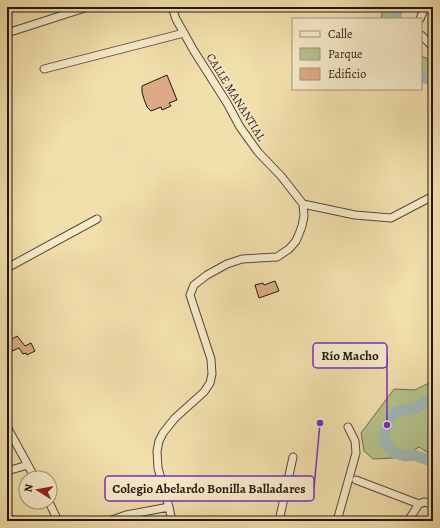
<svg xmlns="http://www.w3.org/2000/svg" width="440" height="528" viewBox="0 0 440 528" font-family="Alegreya,serif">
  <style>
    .green { fill: #b5c38d; stroke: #6c6d4f }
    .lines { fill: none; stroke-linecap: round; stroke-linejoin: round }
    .river { stroke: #a1b9b6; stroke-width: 11 }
    .building { fill: #ddab85; stroke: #241711 }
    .minor-casing { stroke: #574938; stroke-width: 9 }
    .minor { stroke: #f6eac9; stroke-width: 7 }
    .labels { text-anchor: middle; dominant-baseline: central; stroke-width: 3; stroke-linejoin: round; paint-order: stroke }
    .street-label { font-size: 12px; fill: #241711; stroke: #f6eac9 }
    .leader { fill: none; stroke: #7b2cbf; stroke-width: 1.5 }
    .callout-dot { fill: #7b2cbf; stroke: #f6eac9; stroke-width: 1.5 }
    .callout { fill: #f6eac9; stroke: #7b2cbf; stroke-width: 1.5 }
    .callout-label { font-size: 13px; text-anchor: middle; font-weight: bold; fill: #241711 }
  </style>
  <rect width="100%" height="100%" fill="#f1dfac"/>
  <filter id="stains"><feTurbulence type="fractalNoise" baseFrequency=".005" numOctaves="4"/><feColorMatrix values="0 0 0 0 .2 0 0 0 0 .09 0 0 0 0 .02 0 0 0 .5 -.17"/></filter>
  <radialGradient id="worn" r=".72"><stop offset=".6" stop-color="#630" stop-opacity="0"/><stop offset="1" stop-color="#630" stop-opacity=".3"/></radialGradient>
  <path class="green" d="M383 7H402L399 19H381Z
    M421 56 431 60 433 62V77L421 73Z
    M433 381V456L419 447 406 455 394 458 373 459 364 451 361 433 394 389 415 390Z
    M7 513 18 518 20 521H7Z"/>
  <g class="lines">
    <path class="river" d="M396 19 397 7
      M421 77 433 80
      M433 398 413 409 395 412 387 425 384 441 395 453 405 456 414 455 423 458 433 462"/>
  </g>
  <path class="building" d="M167 75 177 100 169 103 171 106 162 110 161 107 151 111 147 107 144 99 142 92V86Z
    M275 281 279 291 259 298 255 285 263 283 264 285Z
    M17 336 18 337 25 346 31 343 35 351 27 355 26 353 23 354 19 348 10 352 11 346 9 341Z"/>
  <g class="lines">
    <g class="minor-casing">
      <path id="minor" d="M172 7 176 19 194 51 227 103 240 127 258 152 281 176 303 204 304 216 302 226 299 234 296 241 289 249 277 257 242 259 227 264 207 275 194 285 190 295 211 359 212 374 210 383 204 392 175 418 163 433 159 441 157 451 158 468 169 507 172 521
        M420 19 425 7
        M7 33 88 7
        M421 35 433 47
        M44 69 184 33
        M303 204 355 215 391 218 433 196
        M7 268 97 219
        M7 427 35 478
        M7 471 28 465
        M356 480 419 504
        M49 502 58 521
        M419 504 424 502 433 504
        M109 521 126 515 169 507
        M279 521 293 457
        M337 521 356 453 355 441 348 427
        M408 521 419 504"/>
    </g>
    <use href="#minor" class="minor"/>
  </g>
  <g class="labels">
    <g class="street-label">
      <text transform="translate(236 97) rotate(58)">CALLE MANANTIAL</text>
    </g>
  </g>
  <path class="leader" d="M387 425L387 355M320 423L314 488"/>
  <g class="callout-dot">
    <circle cx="387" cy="425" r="4"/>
    <circle cx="320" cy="423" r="4"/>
  </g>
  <g class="callout">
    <rect x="313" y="343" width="74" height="25" rx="4"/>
    <rect x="105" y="476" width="209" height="25" rx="4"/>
  </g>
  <g class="callout-label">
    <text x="350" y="360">Río Macho</text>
    <text x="209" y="493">Colegio Abelardo Bonilla Balladares</text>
  </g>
  <rect width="440" height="528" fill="none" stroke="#f1dfac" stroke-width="24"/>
  <rect x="8" y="8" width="424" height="512" fill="none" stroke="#241711" stroke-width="2"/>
  <rect x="12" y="12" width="416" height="504" fill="none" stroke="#241711"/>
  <rect x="292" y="18" width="130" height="72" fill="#f6eac9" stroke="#a2967f"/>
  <rect x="300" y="31" width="20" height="6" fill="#f6eac9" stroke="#a2967f"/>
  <text x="328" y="38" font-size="12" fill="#241711">Calle</text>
  <rect x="300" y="48" width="20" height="12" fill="#b5c38d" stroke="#a2967f"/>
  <text x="328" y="58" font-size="12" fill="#241711">Parque</text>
  <rect x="300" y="68" width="20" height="12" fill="#ddab85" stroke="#a2967f"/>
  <text x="328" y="78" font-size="12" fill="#241711">Edificio</text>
  <g transform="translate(38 490) rotate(281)"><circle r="19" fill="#f6eac9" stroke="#a2967f"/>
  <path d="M0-3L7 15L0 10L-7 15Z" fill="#8f2418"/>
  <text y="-6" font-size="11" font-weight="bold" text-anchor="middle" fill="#241711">N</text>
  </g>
  <rect width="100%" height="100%" filter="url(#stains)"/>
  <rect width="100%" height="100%" fill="url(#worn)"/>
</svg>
